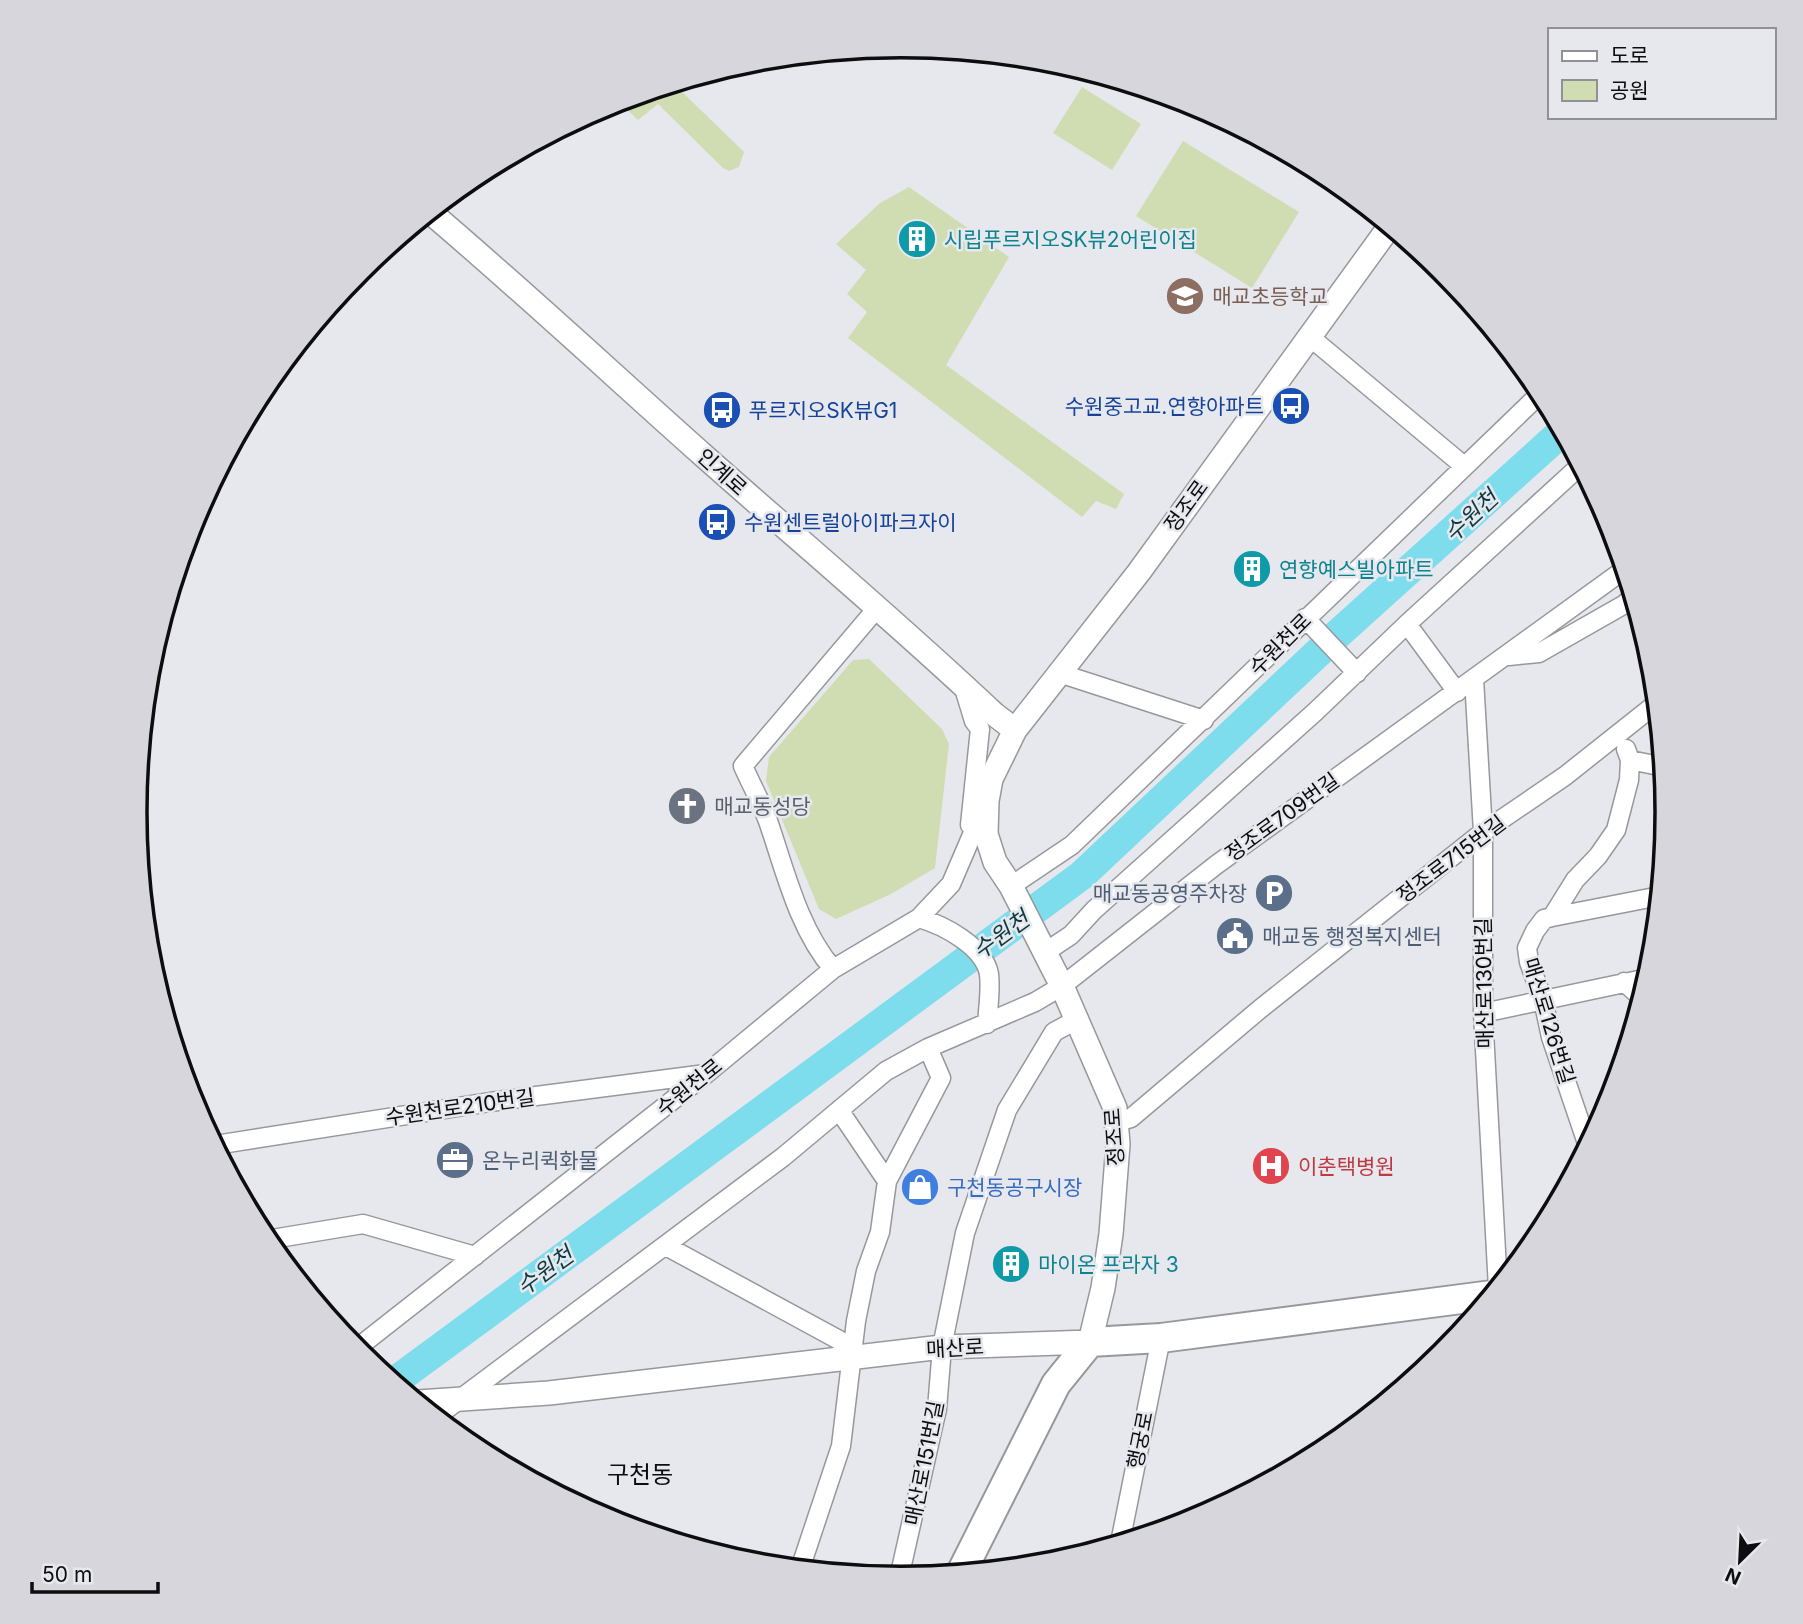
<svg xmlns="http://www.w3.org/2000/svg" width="1803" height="1624" viewBox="0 0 1803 1624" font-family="Inter,'Noto Sans KR',sans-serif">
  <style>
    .green { fill: #d0dcb1 }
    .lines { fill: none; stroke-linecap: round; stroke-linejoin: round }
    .river { stroke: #7eddec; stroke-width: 30 }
    .minor-casing { stroke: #97989d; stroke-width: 21 }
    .tertiary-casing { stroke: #97989d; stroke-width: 26 }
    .primary-casing { stroke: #97989d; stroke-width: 32 }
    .minor { stroke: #fff; stroke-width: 18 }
    .tertiary { stroke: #fff; stroke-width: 23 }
    .primary { stroke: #fff; stroke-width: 28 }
    .labels { text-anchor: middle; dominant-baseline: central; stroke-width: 5; stroke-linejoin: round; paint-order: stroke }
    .culture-label { font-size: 21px; fill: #0d838f; stroke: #e7e8ee; text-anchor: start }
    .education-label { font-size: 21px; fill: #785e54; stroke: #e7e8ee; text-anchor: start }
    .transit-label { font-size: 21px; fill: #164399; stroke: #e7e8ee; text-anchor: start }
    .street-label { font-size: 21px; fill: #0d0d0f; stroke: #e7e8ee }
    .worship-label { font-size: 21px; fill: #5b616d; stroke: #e7e8ee; text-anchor: start }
    .service-label { font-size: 21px; fill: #4e5e75; stroke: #e7e8ee; text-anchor: start }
    .health-label { font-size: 21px; fill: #be3a42; stroke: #e7e8ee; text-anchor: start }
    .shop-label { font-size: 21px; fill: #366cbe; stroke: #e7e8ee; text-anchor: start }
    .water-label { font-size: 23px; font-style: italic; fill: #0c3a41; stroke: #e7e8ee }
    .quarter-label { font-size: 24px; fill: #0d0d0f; stroke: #e7e8ee }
    .rim { fill: none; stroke: #0d0d0f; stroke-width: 3.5 }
  </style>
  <rect width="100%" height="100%" fill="#e7e8ee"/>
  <path class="green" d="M674 84 744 152 739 167 729 171 723 168 658 104 638 120 618 101Z
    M1082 87 1141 124 1112 170 1053 133Z
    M1183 141 1299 212 1252 288 1136 216Z
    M909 187 1009 257 946 365 1124 494 1116 509 1096 501 1082 517 848 338 867 312 847 294 866 270 836 244 880 203Z
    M869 659 942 729 949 744 935 868 891 894 836 919 819 909 766 781 769 757 853 660Z"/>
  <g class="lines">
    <path class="river" d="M394 1382 1082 875 1339 633 1563 431"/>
    <g class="minor-casing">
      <path id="minor" d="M1310 337 1464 466
        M1305 618 1357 673
        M1407 624 1457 692
        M1509 656 1539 653 1625 604 1633 596
        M1059 673 1204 720
        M1474 679 1483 832V1013L1498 1288
        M963 685 974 721 980 729 970 825
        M1626 749 1630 760 1664 767
        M1011 886 1072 845 1542 392
        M1552 917 1660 896
        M919 918C943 925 984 946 989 974 991 990 988 1008 987 1024
        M1044 953 1071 935 1094 910 1315 712 1407 624 1581 465
        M833 969C798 928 785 870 768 821 761 802 751 784 743 766L878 607
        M1624 982 1642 998
        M1483 1013 1648 978
        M839 1110 887 1181
        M1116 1122 1131 1118 1260 1009 1483 832 1565 776 1657 703
        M215 1145 490 1102 706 1074
        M1588 1146 1551 1037 1543 1000 1529 962 1527 948 1535 931 1544 919 1552 917 1575 880 1598 856 1616 830 1629 780 1630 760
        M266 1240 363 1224 475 1256
        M666 1246 839 1340 853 1357
        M356 1349 706 1074 833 969 919 918 951 884 984 807
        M436 1417 783 1157 886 1071 928 1048 1035 1002 1062 986 1216 865 1625 569
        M1120 1543 1161 1338
        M800 1569 841 1446 856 1321 866 1271 880 1232 887 1181 941 1078 928 1048
        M899 1578 937 1409 942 1347 965 1233 1007 1110 1054 1032 1076 1020"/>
    </g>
    <g class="tertiary-casing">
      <path id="tertiary" d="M430 212C523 291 613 375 704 456 801 542 900 625 994 714L1015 730
        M418 1402 549 1393 942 1347 1090 1342 1103 1288 1111 1234 1118 1144 1115 1108 1062 986 1011 886 995 862 986 834 987 801 991 779 1015 730 1139 572 1390 226"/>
    </g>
    <g class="primary-casing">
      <path id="primary" d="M961 1573 1056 1384 1090 1342 1161 1338 1492 1295"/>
    </g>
    <use href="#minor" class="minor"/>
    <use href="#tertiary" class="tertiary"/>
    <use href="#primary" class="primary"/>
  </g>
  <defs>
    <g id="building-disc" transform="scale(2.0125)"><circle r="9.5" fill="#0f9aa8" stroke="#e7e8ee"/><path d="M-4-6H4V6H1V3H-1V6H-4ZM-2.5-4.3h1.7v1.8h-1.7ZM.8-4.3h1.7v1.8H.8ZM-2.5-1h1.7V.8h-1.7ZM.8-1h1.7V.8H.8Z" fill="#fff"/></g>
    <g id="school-disc" transform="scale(2.0125)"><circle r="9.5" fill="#8d6e63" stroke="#e7e8ee"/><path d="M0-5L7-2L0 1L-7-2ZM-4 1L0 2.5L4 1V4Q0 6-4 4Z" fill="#fff"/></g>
    <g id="bus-disc" transform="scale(2.0125)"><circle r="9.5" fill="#1a4fb4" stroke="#e7e8ee"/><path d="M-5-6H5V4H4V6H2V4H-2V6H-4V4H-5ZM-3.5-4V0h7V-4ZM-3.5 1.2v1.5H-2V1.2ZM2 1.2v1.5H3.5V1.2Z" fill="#fff"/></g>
    <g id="church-disc" transform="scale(2.0125)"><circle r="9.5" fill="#6b7280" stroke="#e7e8ee"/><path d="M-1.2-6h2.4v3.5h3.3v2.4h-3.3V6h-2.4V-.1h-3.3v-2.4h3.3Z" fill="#fff"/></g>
    <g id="parking-disc" transform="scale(2.0125)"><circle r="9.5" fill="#5c6f8a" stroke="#e7e8ee"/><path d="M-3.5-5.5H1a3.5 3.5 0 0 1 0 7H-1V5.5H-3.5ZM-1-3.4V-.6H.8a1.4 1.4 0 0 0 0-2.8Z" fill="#fff"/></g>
    <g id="civic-disc" transform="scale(2.0125)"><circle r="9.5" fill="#5c6f8a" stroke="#e7e8ee"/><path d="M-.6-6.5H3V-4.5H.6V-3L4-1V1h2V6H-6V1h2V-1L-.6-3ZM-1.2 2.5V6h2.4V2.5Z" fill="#fff"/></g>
    <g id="office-disc" transform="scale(2.0125)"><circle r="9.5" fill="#5c6f8a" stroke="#e7e8ee"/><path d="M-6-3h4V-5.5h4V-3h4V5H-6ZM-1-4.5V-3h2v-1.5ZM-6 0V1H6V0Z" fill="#fff"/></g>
    <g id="hospital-disc" transform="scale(2.0125)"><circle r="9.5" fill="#e0444e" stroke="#e7e8ee"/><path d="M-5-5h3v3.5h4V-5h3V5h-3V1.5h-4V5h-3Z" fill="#fff"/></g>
    <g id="shop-disc" transform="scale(2.0125)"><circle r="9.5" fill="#3f7fe0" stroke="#e7e8ee"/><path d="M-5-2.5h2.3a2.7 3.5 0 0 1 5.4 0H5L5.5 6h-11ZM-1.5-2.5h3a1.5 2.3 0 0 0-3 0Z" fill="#fff"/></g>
  </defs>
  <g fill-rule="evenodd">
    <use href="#building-disc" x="917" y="239"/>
    <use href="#school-disc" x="1185" y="296"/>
    <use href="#bus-disc" x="1291" y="406"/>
    <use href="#bus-disc" x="722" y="410"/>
    <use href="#bus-disc" x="717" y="522"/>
    <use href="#building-disc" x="1252" y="569"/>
    <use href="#church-disc" x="687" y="806"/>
    <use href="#parking-disc" x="1274" y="893"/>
    <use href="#civic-disc" x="1235" y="936"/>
    <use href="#office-disc" x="455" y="1160"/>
    <use href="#hospital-disc" x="1271" y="1166"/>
    <use href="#shop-disc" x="920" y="1187"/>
    <use href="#building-disc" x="1011" y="1264"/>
  </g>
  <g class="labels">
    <g class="culture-label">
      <text x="944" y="239">시립푸르지오SK뷰2어린이집</text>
      <text x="1279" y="569">연향예스빌아파트</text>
      <text x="1038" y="1264">마이온 프라자 3</text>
    </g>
    <g class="education-label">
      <text x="1212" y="296">매교초등학교</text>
    </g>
    <g class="transit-label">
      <text x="1264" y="406" text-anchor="end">수원중고교.연향아파트</text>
      <text x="749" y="410">푸르지오SK뷰G1</text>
      <text x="744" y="522">수원센트럴아이파크자이</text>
    </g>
    <g class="street-label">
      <text transform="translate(722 472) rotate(42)">인계로</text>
      <text transform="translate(1186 506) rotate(-54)">정조로</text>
      <text transform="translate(1280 644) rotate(-45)">수원천로</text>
      <text transform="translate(1282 817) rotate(-36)">정조로709번길</text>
      <text transform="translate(1451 859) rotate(-37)">정조로715번길</text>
      <text transform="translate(1484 983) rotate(-91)">매산로130번길</text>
      <text transform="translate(1549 1021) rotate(73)">매산로126번길</text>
      <text transform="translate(689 1087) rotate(-39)">수원천로</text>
      <text transform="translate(460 1107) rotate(-8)">수원천로210번길</text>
      <text transform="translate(1114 1137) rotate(-94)">정조로</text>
      <text transform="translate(955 1348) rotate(-3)">매산로</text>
      <text transform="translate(1140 1440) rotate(-79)">행궁로</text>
      <text transform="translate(924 1463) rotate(-79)">매산로151번길</text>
    </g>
    <g class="worship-label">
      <text x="714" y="806">매교동성당</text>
    </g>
    <g class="service-label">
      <text x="1247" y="893" text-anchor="end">매교동공영주차장</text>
      <text x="1262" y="936">매교동 행정복지센터</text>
      <text x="482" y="1160">온누리퀵화물</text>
    </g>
    <g class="health-label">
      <text x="1298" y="1166">이춘택병원</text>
    </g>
    <g class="shop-label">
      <text x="947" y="1187">구천동공구시장</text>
    </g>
    <g class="water-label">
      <text transform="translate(1471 516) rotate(-43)">수원천</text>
      <text transform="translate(1001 935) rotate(-36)">수원천</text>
      <text transform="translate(545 1271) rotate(-36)">수원천</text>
    </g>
    <g class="quarter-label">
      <text x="640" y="1474">구천동</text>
    </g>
  </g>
  <path d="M0 0H1803V1624H0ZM147 812a754 754 0 1 1 1508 0a754 754 0 1 1-1508 0Z" fill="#d6d6dc" fill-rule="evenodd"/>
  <path class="rim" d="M147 812a754 754 0 1 1 1508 0a754 754 0 1 1-1508 0Z"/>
  <rect x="1548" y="28" width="228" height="91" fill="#e7e8ee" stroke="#909095" stroke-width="2"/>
  <rect x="1562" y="51" width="35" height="10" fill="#ffffff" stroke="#909095" stroke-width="2"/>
  <text x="1610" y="63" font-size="21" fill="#0d0d0f">도로</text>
  <rect x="1562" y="80" width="35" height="21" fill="#d0dcb1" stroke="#909095" stroke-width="2"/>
  <text x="1610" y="98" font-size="21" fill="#0d0d0f">공원</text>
  <g transform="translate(1740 1561) rotate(204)" stroke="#e7e8ee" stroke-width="5" paint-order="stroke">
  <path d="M0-5L12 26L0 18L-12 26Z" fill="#0d0d0f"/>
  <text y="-10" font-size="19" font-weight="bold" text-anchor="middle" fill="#0d0d0f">N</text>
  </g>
  <path d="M32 1582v10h126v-10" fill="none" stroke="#0d0d0f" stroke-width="3.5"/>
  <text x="42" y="1582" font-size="21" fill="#0d0d0f" stroke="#e7e8ee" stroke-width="5" paint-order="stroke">50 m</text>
</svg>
